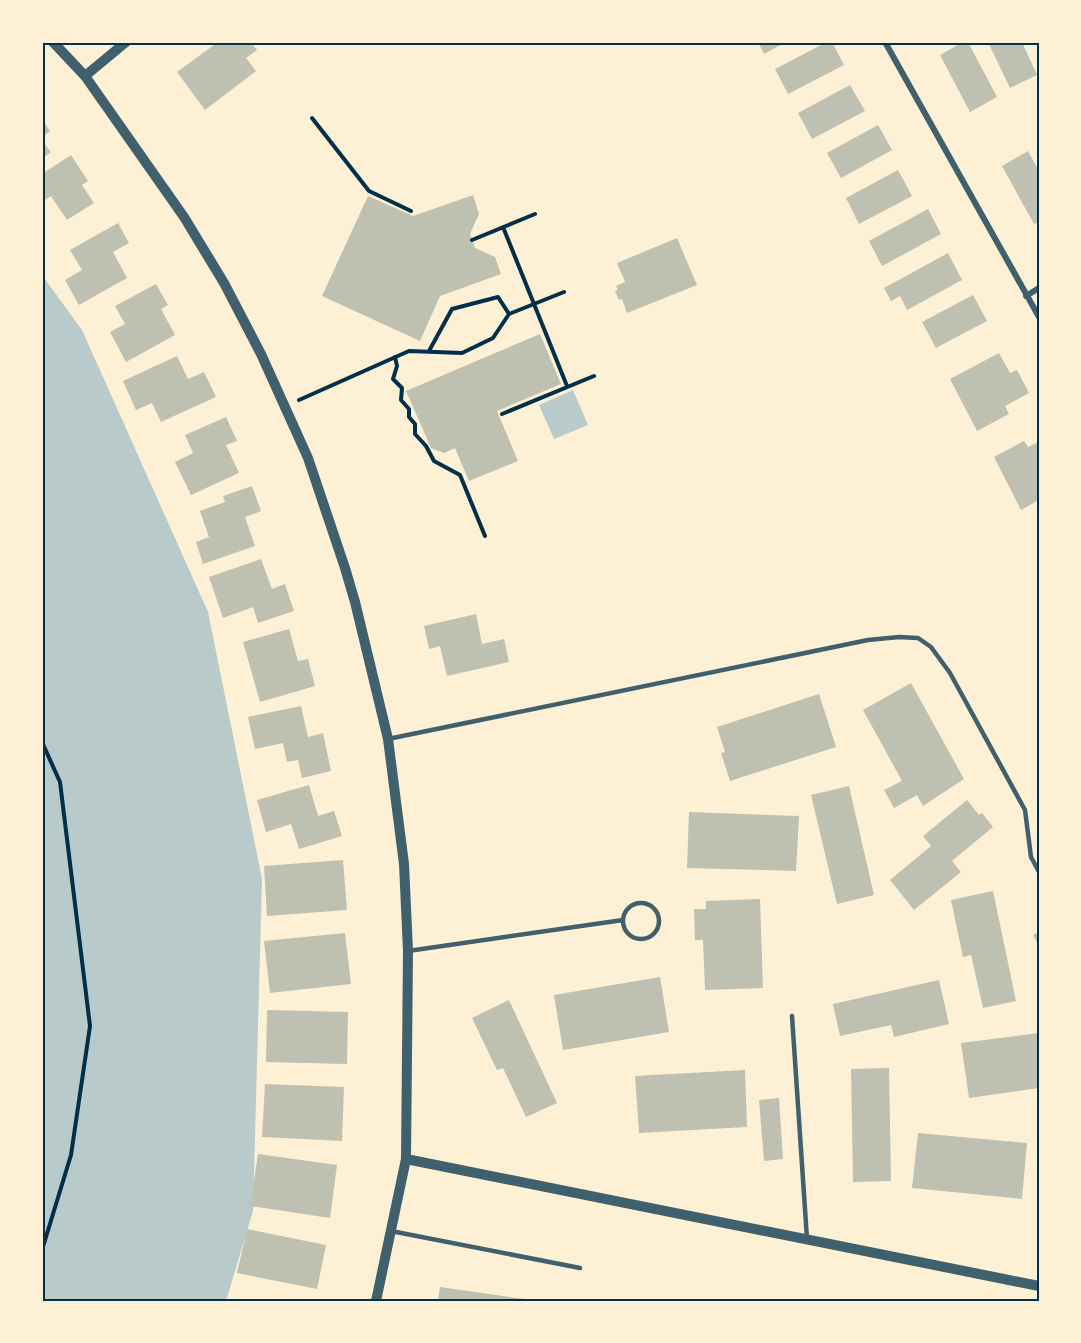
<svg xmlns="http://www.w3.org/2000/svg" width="1081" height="1343" viewBox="0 0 1081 1343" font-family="Inter,sans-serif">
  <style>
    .green { fill: #b9caca }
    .building { fill: #bec0b2 }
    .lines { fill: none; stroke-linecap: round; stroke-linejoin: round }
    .path { stroke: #003049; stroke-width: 4 }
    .service { stroke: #3f606c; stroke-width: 4.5 }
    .minor { stroke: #3f606c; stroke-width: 6 }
    .tertiary { stroke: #3f606c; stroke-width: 10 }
    .neatline { fill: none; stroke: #003049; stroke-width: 2 }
  </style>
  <rect width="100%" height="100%" fill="#fdf0d5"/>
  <path class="green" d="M42 275 82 330 208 612 262 879 253 1211 226 1301H42Z
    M573 390 588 425 554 439 539 405Z"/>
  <path class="building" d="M218 42H251L257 50 246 58 256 71 205 110 177 72Z
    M758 42H786L764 54Z
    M827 42H832L844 65 788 94 775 69Z
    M963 42H968L997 97 970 112 940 55Z
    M988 42H1022L1037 75 1010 88Z
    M850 85 865 111 812 139 798 113Z
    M42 119 50 131 42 137Z
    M878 125 892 150 841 178 827 153Z
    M42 141 51 152 42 159Z
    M1028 151 1039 171V222L1034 224 1002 166Z
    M71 155 88 181 82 185 94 203 67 220 51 196 42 202V174Z
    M898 170 912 196 859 224 846 198Z
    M473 195 479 214 470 234 475 248 495 257 501 274 440 296 420 341 322 296 368 196 413 216Z
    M928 209 941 234 882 266 869 241Z
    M118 223 129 243 113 252 127 278 79 305 65 280 82 270 70 250Z
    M677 238 697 285 627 313 622 299 619 300 615 291 618 290 616 286 625 282 617 263Z
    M948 253 962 280 907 310 900 296 891 301 884 288Z
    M156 284 168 305 161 309 175 335 126 362 110 332 125 324 115 306Z
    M973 295 987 321 936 348 922 322Z
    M540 334 561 384 497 411 518 461 469 481 455 448 444 453 431 448 406 391Z
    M999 353 1010 373 1017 370 1029 393 1005 406 1009 414 977 431 950 379Z
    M177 356 188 379 204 372 216 397 161 422 152 403 136 410 123 381Z
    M226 417 237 441 226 445 239 473 191 495 175 462 193 453 185 435Z
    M1024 441 1028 447 1039 442V500L1021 510 994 457Z
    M252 486 261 511 245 517 255 546 203 564 196 542 209 537 200 511 225 502 223 496Z
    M261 559 272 589 285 584 294 611 258 623 253 607 223 618 209 577Z
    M476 614 482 644 504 639 509 662 447 676 440 646 429 649 424 626Z
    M289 629 298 661 308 659 315 686 260 702 243 642Z
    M911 683 964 779 923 806 917 795 894 808 884 790 902 781 863 710Z
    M819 694 836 747 730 781 721 753 725 752 717 727Z
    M301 706 308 737 323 733 331 771 302 778 298 760 287 762 283 743 255 749 248 717Z
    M309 785 318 816 334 811 342 836 299 849 291 824 266 832 257 800Z
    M849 786 874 895 837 904 811 795Z
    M967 800 979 815 982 813 993 827 952 861 961 872 914 910 890 880 931 846 923 836Z
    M689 812 799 816 796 871 687 868Z
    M343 860 347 910 267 916 264 866Z
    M993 891 1016 1001 983 1008 971 955 963 957 951 900Z
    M760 899 763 988 705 990 703 940H695L694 909H706V901Z
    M1039 932V946L1033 935Z
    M345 933 351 984 270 993 264 941Z
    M660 977 669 1032 563 1050 554 995Z
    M939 980 949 1024 894 1037 891 1025 840 1036 833 1004Z
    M509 1000 557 1103 526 1117 503 1068 497 1070 472 1018Z
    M267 1010 348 1012 347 1064 266 1062Z
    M1039 1033V1088L969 1098 961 1043Z
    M889 1068 891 1181 853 1182 851 1069Z
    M745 1070 747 1127 639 1133 635 1076Z
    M265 1084 344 1087 342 1141 262 1137Z
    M779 1098 783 1159 764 1161 759 1100Z
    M918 1133 1027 1143 1022 1199 912 1188Z
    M258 1154 337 1165 330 1218 250 1206Z
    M247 1229 326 1245 317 1289 237 1273Z
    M440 1287 531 1300V1301H438Z"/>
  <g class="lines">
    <path class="path" d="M312 118 369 191 411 211
      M503 227 567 386
      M472 240 535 214
      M429 351 452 309 498 297 509 314
      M395 357 397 366 393 379 402 388 401 400 409 409V417L415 424V434L426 446 434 461 460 475 485 536
      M299 400 409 351 462 353 493 338 509 314 564 292
      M502 414 594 376
      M42 742 60 782 90 1026 71 1155 42 1250"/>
    <path class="service" d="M388 739 868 640 899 637 918 638 931 647 950 673 1025 810 1031 857 1039 872
      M623 921a18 18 0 1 1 36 0a18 18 0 1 1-36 0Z
      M408 951 623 920
      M792 1016 807 1239
      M391 1231 580 1268"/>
    <path class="minor" d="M885 42 1039 317
      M1026 296 1039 288"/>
    <path class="tertiary" d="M53 42 85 76 184 217 224 283 261 354 308 458 345 568 355 602 388 739 404 864 408 951 406 1159 376 1301
      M85 76 126 42
      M406 1159 1039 1286"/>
  </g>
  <rect width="1081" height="1343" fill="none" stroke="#fdf0d5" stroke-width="87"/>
  <rect x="44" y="44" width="994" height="1256" class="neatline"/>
</svg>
